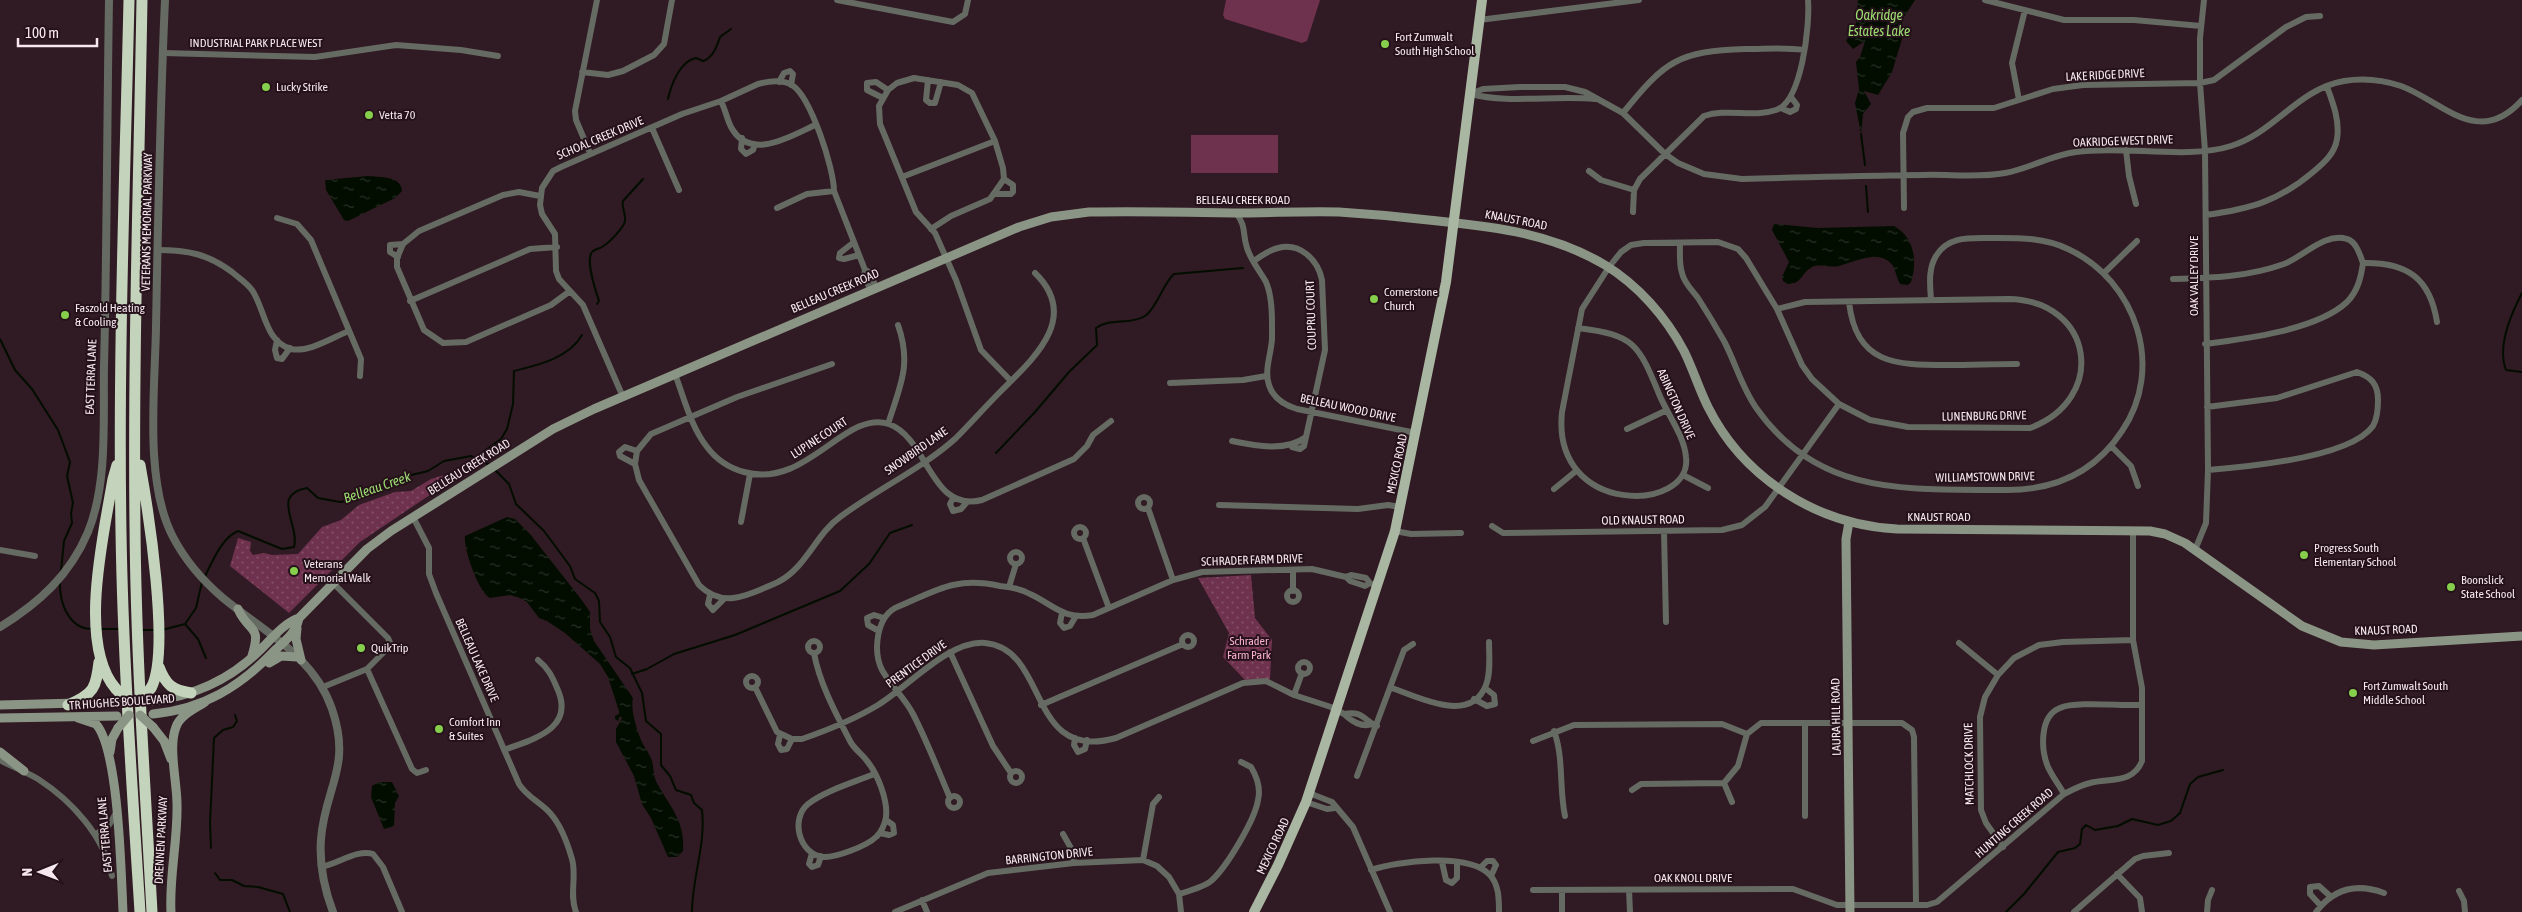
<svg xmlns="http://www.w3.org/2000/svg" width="2522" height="912" viewBox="0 0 2522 912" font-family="'Asap Condensed',sans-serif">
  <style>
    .grass { fill: url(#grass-dots) }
    .garden { fill: #6f324e }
    .water { fill: url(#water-ripples) }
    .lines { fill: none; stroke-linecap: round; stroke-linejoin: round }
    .stream { stroke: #020d00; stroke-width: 2 }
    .minor { stroke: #656b62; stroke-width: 6 }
    .tertiary { stroke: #656b62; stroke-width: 8 }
    .secondary { stroke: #8b9586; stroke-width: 9 }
    .primary { stroke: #a9b6a2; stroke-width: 10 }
    .motorway { stroke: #c4d3bb; stroke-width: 11 }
    .secondary-bridge { stroke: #8b9586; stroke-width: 9 }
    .motorway-bridge { stroke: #c4d3bb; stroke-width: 11 }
    .poi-dot { fill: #85cf4c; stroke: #25111a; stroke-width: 2 }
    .labels { text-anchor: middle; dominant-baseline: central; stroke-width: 4; stroke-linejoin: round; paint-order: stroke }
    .poi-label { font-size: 12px; fill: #f7e8ee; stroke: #25111a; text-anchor: start }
    .street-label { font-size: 12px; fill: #f7e8ee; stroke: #25111a }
    .park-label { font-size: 12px; fill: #fab2d0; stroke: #25111a }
    .water-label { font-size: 14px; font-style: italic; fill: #9ddd72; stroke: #25111a }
  </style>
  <defs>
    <pattern id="grass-dots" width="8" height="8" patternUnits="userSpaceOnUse" patternTransform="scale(1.25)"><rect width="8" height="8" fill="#6f324e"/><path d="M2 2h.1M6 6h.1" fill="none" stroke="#845068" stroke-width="1.8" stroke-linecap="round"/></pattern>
    <pattern id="water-ripples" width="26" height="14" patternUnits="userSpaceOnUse" patternTransform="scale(1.25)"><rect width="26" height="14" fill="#020d00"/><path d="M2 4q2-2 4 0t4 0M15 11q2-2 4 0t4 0" fill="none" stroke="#283026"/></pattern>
  </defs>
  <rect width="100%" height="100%" fill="#301a23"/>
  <path class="grass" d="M448 474H452L455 478 360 542 289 613 230 566 238 538 251 542 250 551 253 555 264 553 272 555 298 554 322 527 341 520 359 505 395 492 411 491 431 479Z
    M1251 575 1255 618 1272 640 1270 679 1245 680 1223 657 1229 633 1198 578Z"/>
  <path class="garden" d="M1226 0H1320L1307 41 1302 43 1225 19 1223 15Z
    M1191 135H1278V173H1191Z"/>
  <path class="water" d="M1858 0H1915L1902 20V39L1892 72 1878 95 1864 91 1871 104 1863 114 1861 134 1855 103 1859 89 1856 62 1860 57 1865 41 1853 49 1846 41 1856 24Z
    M368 176C379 177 402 176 402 191L395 198 348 221 344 220 326 190 325 180Z
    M1774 224 1818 228 1894 226C1914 237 1918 261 1911 282L1908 285 1900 284C1897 279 1896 272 1893 266 1881 248 1854 262 1839 266 1830 268 1819 263 1812 267 1801 273 1802 284 1788 284L1783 281 1782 277 1789 262 1772 230Z
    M507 517 515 519 530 534 581 599 590 612V629L594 641 633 698C630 709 637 730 641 740 644 747 650 754 652 761 654 768 653 776 657 783 671 809 685 820 683 851L677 857H668L651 818 642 804 634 776 616 742V729L622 718 620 716 618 721 615 719V716L619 714V711L608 677 600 664 565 633 547 621 539 618 527 602 520 598 510 595 490 598C479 593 463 548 465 536Z
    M379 782H392L399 796 395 803 394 826 384 829 371 797 372 786Z"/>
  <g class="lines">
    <path class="stream" d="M668 99C671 85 680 61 696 58L703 61C713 58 717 46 720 37L731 29
      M1861 134 1865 165
      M1866 186 1868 212
      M2522 293C2511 314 2497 347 2506 370L2522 372
      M597 304 599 301C596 291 585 261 592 252 594 249 599 249 602 247 609 243 620 231 624 224 628 216 621 209 623 201L643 179
      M0 339 15 370 32 389 58 430 70 462 67 476 73 503 71 513 72 523 64 541 61 571
      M996 453 1035 412 1069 372 1097 345 1096 328C1109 318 1131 325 1145 316 1157 308 1162 285 1174 274L1243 268
      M476 457 501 439 507 429 513 404 514 371C538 365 569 358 582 335
      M495 470 509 484 516 504 544 531 570 566 575 579 595 593 599 601 600 622 610 637 616 657 630 668 642 693 646 721 661 734V765L670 776 676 790 691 795 694 803 702 810C706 845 692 878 692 912
      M204 578C212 563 221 538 238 531L282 549 294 547C300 524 270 495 307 488L318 498 340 502 354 500 407 476 428 471 444 461 471 456 490 465
      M60 581C59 601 68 629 92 629
      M185 624 198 639 206 658
      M100 629H120
      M142 630H155
      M162 630 185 624 196 608 202 582
      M632 674 647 669 674 654 735 635 840 591 869 564 890 533 912 525
      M211 848 210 823 214 738 223 730 233 727 237 721 235 715
      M215 873 220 880H232L244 886 258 887 283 894 290 912
      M2006 912 2024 894 2058 852 2075 848 2080 844 2082 829 2086 825 2095 830 2118 826 2132 819 2158 825 2171 821 2180 813 2190 784 2198 777 2223 770"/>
    <path class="minor" d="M837 0 953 22 965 14 968 0
      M1985 0 2064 20H2134L2201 26
      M1479 20 1639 0
      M163 53 315 57 396 45 461 50 498 56
      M582 72 608 75 623 71 654 55 664 44 672 0
      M928 80 926 100 930 103H935L941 82
      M779 82 784 73 790 71 793 74 791 85
      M1470 94 1483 89 1520 87H1565L1585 92 1623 113 1665 154 1678 163 1704 174 1742 179C1802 177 1862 176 1923 175 1949 174 1979 178 2005 173 2029 169 2051 155 2076 152 2123 145 2187 160 2231 146 2274 133 2298 89 2344 81 2362 78 2383 80 2401 86 2442 101 2478 149 2522 100
      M1471 94C1507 104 1555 95 1595 99
      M883 98 867 90V83L876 82 888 90
      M2019 100 2012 63 2025 10
      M721 101C725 109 727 119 731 127 750 162 791 136 815 125
      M1781 108 1790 112 1796 109 1797 105 1791 97
      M1623 113C1665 61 1678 51 1746 49 1765 49 1785 47 1804 50
      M652 128 679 190
      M742 138 741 149 746 154 753 150 755 144
      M2126 150 2129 176 2136 204
      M590 153 576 120 575 111 597 0
      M1589 171 1601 180 1634 190
      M902 177 995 141
      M996 194H1011L1013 192V185L1004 179
      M540 196 519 192 503 195 419 231 403 244 397 258V267L424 330 443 343 466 342 551 305 570 291
      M777 208 807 194 834 191
      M1904 208 1903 133 1908 117 1913 112 1927 108H1994L2053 89 2083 85 2200 83 2214 80 2286 27 2306 17 2320 16
      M1633 212 1634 190 1640 179 1704 116C1727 108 1753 118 1776 110 1802 102 1810 24 1808 0
      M1236 213C1247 227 1242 233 1247 248 1251 261 1260 271 1266 282 1273 298 1272 322 1272 339 1271 355 1264 370 1269 385 1273 398 1284 405 1297 409L1416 433
      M2206 215C2250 209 2279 201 2313 172 2324 163 2335 153 2337 139 2340 121 2333 103 2327 87
      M277 218 297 224 311 240 361 359 360 376
      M931 229 951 216 990 199 1004 179 1003 168 995 141 972 93 958 85 914 78 897 83 888 90 879 106 880 124 916 212 935 233 956 280 981 350 1011 381
      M854 242 840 253 839 258 844 259 859 255
      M1680 243C1680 253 1679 264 1682 273 1684 283 1692 290 1698 298 1707 312 1716 327 1724 341 1736 364 1742 388 1757 409 1820 498 1910 489 2007 490 2055 490 2095 472 2122 431 2165 368 2137 281 2068 249 2043 237 2017 238 1990 238 1969 238 1948 236 1936 256 1928 269 1930 285 1931 300
      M157 250C188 250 208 254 232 272 239 278 247 283 252 290 265 309 265 342 291 349 309 353 333 337 349 331
      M398 257 390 252V245L403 244
      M2363 263C2407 262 2430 278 2437 322
      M865 270 869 272 876 287
      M2104 273 2137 241
      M2173 279C2211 278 2248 277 2284 264 2303 257 2325 232 2347 239 2356 241 2360 255 2363 263
      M410 301 530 249 557 247
      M1849 302C1856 365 1896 365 1948 365 1971 365 1994 364 2017 364
      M1578 328C1634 335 1638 343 1659 394 1667 414 1684 435 1686 457 1693 513 1551 517 1562 412L1582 309 1609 267 1621 252 1631 245 1644 243 1718 242 1738 249 1746 258 1777 309 1802 365 1812 379 1839 404 1870 420 1908 427 2030 428C2108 399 2094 301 2009 299L1805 302 1777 309
      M277 340 275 350 277 358 282 359 290 348
      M2205 344C2245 339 2317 330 2347 302 2358 291 2361 277 2363 263
      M832 364 737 397 651 434 637 451 635 464 639 480 699 585C724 610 750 594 778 582 806 568 816 534 840 517 876 490 923 468 956 438 971 423 985 407 1000 392 1033 359 1081 318 1035 273
      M675 374C684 398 691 427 707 447 716 459 729 468 744 472 806 490 845 409 889 424 929 439 930 513 982 500L1074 459 1087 446 1093 435 1111 421
      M1170 383 1243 380 1266 376
      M623 397 583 305 559 279 556 271 555 234 542 214 540 205 542 188 553 171 561 167 682 114 721 101 758 84C769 81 781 79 792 85 811 97 834 169 834 191L865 270 864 275 870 289
      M2207 407 2277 398 2357 372C2371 377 2378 384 2378 400 2378 408 2377 419 2373 426 2350 458 2246 467 2208 470
      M888 424C900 386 912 365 898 325
      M1627 429 1665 411
      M1232 441C1256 446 1286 452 1306 437L1325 350 1322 280C1318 260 1300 242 1278 248 1269 250 1261 256 1254 261
      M1292 447 1300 449 1304 446 1306 437
      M2112 447 2131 466 2138 486
      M635 464 620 456 619 452 625 447 637 451
      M1683 475 1708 488
      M1554 489 1576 471
      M1138 503a6 6 0 1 1 12 0a6 6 0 1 1-12 0Z
      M953 498 950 504 953 511 961 509 967 502
      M1219 505 1358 509 1388 505 1400 507
      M1148 508 1173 580
      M413 517 429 548V574L436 593 519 784C527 797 540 802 550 813 560 824 568 845 572 859 577 877 569 894 576 912
      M741 522 750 474
      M1492 526 1503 533 1722 530 1742 525 1765 507 1839 404
      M1074 533a6 6 0 1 1 12 0a6 6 0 1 1-12 0Z
      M1395 531 1411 534 1461 533
      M1664 531 1666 622
      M1083 538 1109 608
      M0 550 35 556
      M2195 550 2206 523 2208 470 2205 151 2200 83V38L2204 0
      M1010 558a6 6 0 1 1 12 0a6 6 0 1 1-12 0Z
      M1293 570V591
      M1346 577 1350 581 1365 586 1370 583
      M1009 587 1016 564
      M1287 596a6 6 0 1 1 12 0a6 6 0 1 1-12 0Z
      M710 595 708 604 713 610 724 599
      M1062 613 1060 623 1064 628 1070 626 1076 616
      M879 631 868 625 867 618 874 615 884 618
      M1182 641a6 6 0 1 1 12 0a6 6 0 1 1-12 0Z
      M808 647a6 6 0 1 1 12 0a6 6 0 1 1-12 0Z
      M1959 643 1998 675
      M950 652 993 746 1011 773
      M814 653C819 682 836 714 850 741 854 749 862 754 867 761 878 774 888 801 886 817 885 824 881 833 876 837 867 846 835 858 823 857 799 854 790 819 808 804 824 791 855 782 874 774
      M1298 668a6 6 0 1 1 12 0a6 6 0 1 1-12 0Z
      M367 669 412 769 417 773 426 770
      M746 682a6 6 0 1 1 12 0a6 6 0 1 1-12 0Z
      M323 687 367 669 391 645 388 638 333 583
      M755 687 777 732 792 739H802C828 730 855 719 878 705 908 687 949 640 985 643 1050 649 1026 763 1116 738L1243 683 1266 681 1294 695 1331 707 1344 714C1363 710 1364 721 1377 726
      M1392 688C1418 697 1471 725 1486 685 1491 672 1489 656 1489 642
      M1294 695 1302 673
      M1474 699 1487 706 1495 704 1494 695 1485 688
      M1041 705 1183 644
      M1344 714C1351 721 1362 728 1372 724
      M1554 731C1564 758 1559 788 1565 816
      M780 735 778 744 781 750 787 749 792 739
      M1075 738 1074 745 1078 752 1085 749 1087 740
      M1533 741 1574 725 1722 724 1747 734
      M504 750C533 739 576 729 557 688 552 676 548 668 538 660
      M0 760C13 767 26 772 38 779 72 801 104 836 112 876
      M1010 777a6 6 0 1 1 12 0a6 6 0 1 1-12 0Z
      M1357 776 1404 650 1413 644
      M1724 783 1732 802
      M1632 790 1641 784 1724 783 1738 766 1747 734 1761 723H1902L1912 730 1914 737 1916 905
      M1309 793 1332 802 1353 827 1390 912
      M2064 794C2059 785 2052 776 2048 767 2041 750 2039 716 2060 708 2075 701 2122 706 2141 705
      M948 802a6 6 0 1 1 12 0a6 6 0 1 1-12 0Z
      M950 798C938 770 927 741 913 714 905 698 891 686 882 670 873 652 876 619 895 608 936 591 954 576 1000 586 1010 587 1021 589 1030 594 1054 605 1063 620 1093 615L1173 580 1202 572 1312 569 1346 577 1351 575 1366 578 1370 583 1378 586
      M1306 802 1327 809 1335 808
      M1805 816V725
      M880 833 889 835 894 833 893 825 886 820
      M1063 834 1072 850 1074 863
      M95 835 109 825 116 813
      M2003 847 1986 823 1981 810 1980 717 1985 697 1998 675 2014 658 2039 645 2063 642 2133 640
      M812 853 809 864 812 867 818 865 821 856
      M1143 860 1153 804 1159 797
      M1442 862 1446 880 1452 883 1457 878V862
      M321 867C338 864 357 849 373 854L383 867 402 912
      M1480 868 1487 861H1493L1496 865 1491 876
      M1371 870C1398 861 1469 852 1490 875 1499 885 1499 899 1499 912
      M2117 874 2140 898 2142 912
      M1533 890 1793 889 1837 905H1927L1937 902 2064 794C2072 790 2081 785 2090 783 2110 778 2133 784 2142 761V688L2133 640V530
      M1562 890V912
      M1629 890 1630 912
      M2459 891 2464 901 2465 912
      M1179 894C1189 891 1204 887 1211 881 1226 868 1255 820 1258 800 1261 788 1257 777 1251 767L1241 762
      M922 900 927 912
      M2321 906 2310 894V887L2319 886 2330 896
      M895 912 988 873 1074 863 1143 860 1157 866 1169 877 1179 894 1181 912
      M2074 912 2135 859 2143 856 2169 853
      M2207 912 2208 900 2212 890
      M2316 912C2334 888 2357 883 2384 893"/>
    <path class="tertiary" d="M165 0C160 109 158 218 156 327 155 389 144 482 173 537 185 560 203 581 223 598 263 631 314 656 332 709 352 767 325 787 321 839 319 865 324 888 333 912
      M0 627C39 603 70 575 88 532 108 483 103 419 104 367 107 245 107 122 109 0"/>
    <path class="secondary" d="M1849 522 1846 539 1850 912
      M238 609C249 634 262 623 252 656
      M297 628 296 639 301 660
      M269 663 281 656 297 657
      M152 701C194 696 228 681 258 652 271 640 282 624 299 618L367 549 391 531 553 429 594 409 1019 227 1051 217 1089 212C1138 211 1186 212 1235 213 1270 213 1305 211 1339 212 1372 214 1405 217 1438 221 1497 227 1553 234 1605 265 1638 285 1666 317 1684 351 1693 369 1699 389 1708 407 1744 479 1818 525 1897 529L2150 531 2165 534 2185 543 2302 626 2341 642 2374 645 2522 636
      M0 705 117 702
      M153 714C203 709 240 687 274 651 285 641 296 633 299 618
      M0 718 117 716
      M78 718 96 724C119 750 121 873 123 912
      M153 727 164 741 171 759
      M0 752 24 771
      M110 752 112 739 118 728
      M171 912C169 876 178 840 177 804 177 782 168 747 176 727 180 715 195 709 205 702"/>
    <path class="primary" d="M1254 912 1278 865 1306 802 1395 531 1446 282 1482 0"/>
    <path class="motorway" d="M129 0C125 177 118 355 121 532 123 659 132 785 140 912
      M142 0C139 176 133 352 135 527 136 656 145 784 152 912
      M140 465C148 509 171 653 151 688
      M159 667C166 685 172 690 191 693
      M116 689C77 645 104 533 113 479L117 465
      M68 705C94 694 96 688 99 662"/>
    <path class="secondary-bridge" d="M117 702H128
      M140 715 153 727
      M118 728 129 715"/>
    <path class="motorway-bridge" d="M116 689 128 702
      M140 701 151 688"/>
  </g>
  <g class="poi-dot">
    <circle cx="1385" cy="44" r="5"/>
    <circle cx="266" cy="87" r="5"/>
    <circle cx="369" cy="115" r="5"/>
    <circle cx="1374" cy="299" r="5"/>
    <circle cx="65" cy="315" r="5"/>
    <circle cx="2304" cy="555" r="5"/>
    <circle cx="294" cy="571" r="5"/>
    <circle cx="2451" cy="587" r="5"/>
    <circle cx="361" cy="648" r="5"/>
    <circle cx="2353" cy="693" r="5"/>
    <circle cx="439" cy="729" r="5"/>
  </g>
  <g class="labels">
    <g class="poi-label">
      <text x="1395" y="37">Fort Zumwalt<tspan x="1395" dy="14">South High School</tspan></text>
      <text x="276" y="87">Lucky Strike</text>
      <text x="379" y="115">Vetta 70</text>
      <text x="1384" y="292">Cornerstone<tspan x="1384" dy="14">Church</tspan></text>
      <text x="75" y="308">Faszold Heating<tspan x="75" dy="14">&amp; Cooling</tspan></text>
      <text x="2314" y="548">Progress South<tspan x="2314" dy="14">Elementary School</tspan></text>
      <text x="304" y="564">Veterans<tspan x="304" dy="14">Memorial Walk</tspan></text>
      <text x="2461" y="580">Boonslick<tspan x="2461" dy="14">State School</tspan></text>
      <text x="371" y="648">QuikTrip</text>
      <text x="2363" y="686">Fort Zumwalt South<tspan x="2363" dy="14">Middle School</tspan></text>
      <text x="449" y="722">Comfort Inn<tspan x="449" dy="14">&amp; Suites</tspan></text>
    </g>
    <g class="street-label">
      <text x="256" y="43">INDUSTRIAL PARK PLACE WEST</text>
      <text transform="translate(2105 75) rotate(-3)">LAKE RIDGE DRIVE</text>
      <text transform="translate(600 138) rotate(-23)">SCHOAL CREEK DRIVE</text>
      <text transform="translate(2123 141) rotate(-2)">OAKRIDGE WEST DRIVE</text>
      <text x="1243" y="200">BELLEAU CREEK ROAD</text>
      <text transform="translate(1516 220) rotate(11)">KNAUST ROAD</text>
      <text transform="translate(147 222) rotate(-89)">VETERANS MEMORIAL PARKWAY</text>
      <text transform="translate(2194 276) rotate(-90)">OAK VALLEY DRIVE</text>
      <text transform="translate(835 291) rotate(-23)">BELLEAU CREEK ROAD</text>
      <text transform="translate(1311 315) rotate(-92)">COUPRU COURT</text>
      <text transform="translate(91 377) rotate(-88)">EAST TERRA LANE</text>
      <text transform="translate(1676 404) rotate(66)">ABINGTON DRIVE</text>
      <text transform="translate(1348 408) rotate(12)">BELLEAU WOOD DRIVE</text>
      <text transform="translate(1984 416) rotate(-1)">LUNENBURG DRIVE</text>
      <text transform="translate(819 438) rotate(-33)">LUPINE COURT</text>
      <text transform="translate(916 451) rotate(-35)">SNOWBIRD LANE</text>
      <text transform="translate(1397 464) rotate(-78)">MEXICO ROAD</text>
      <text transform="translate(469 467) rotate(-32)">BELLEAU CREEK ROAD</text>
      <text transform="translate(1985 477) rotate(-1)">WILLIAMSTOWN DRIVE</text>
      <text x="1939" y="517">KNAUST ROAD</text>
      <text transform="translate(1643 520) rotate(-1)">OLD KNAUST ROAD</text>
      <text transform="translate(1252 560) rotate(-2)">SCHRADER FARM DRIVE</text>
      <text transform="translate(2386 630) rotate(-2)">KNAUST ROAD</text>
      <text transform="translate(477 660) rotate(66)">BELLEAU LAKE DRIVE</text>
      <text transform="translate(916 664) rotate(-36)">PRENTICE DRIVE</text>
      <text transform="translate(122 702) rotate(-4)">TR HUGHES BOULEVARD</text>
      <text transform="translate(1836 717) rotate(-91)">LAURA HILL ROAD</text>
      <text transform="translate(1969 764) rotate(-91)">MATCHLOCK DRIVE</text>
      <text transform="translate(2014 823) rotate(-41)">HUNTING CREEK ROAD</text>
      <text transform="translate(105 835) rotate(-95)">EAST TERRA LANE</text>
      <text transform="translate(161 840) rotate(-87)">DRENNEN PARKWAY</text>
      <text transform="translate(1273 846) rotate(-65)">MEXICO ROAD</text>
      <text transform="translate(1049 856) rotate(-6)">BARRINGTON DRIVE</text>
      <text x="1693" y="878">OAK KNOLL DRIVE</text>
    </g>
    <g class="park-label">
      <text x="1249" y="641">Schrader<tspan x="1249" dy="14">Farm Park</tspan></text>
    </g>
    <g class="water-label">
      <text x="1879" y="15">Oakridge<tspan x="1879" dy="16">Estates Lake</tspan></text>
      <text transform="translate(377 487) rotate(-19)">Belleau Creek</text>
    </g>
  </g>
  <g transform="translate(40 872) rotate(269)" stroke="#25111a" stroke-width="4" paint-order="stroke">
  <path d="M0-4L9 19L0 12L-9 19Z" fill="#f7e8ee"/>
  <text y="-8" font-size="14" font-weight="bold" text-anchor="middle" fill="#f7e8ee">N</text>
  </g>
  <path d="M18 38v8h79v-8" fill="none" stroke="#f7e8ee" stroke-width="2.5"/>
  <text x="25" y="38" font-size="15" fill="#f7e8ee" stroke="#25111a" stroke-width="4" paint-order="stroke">100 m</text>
</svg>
